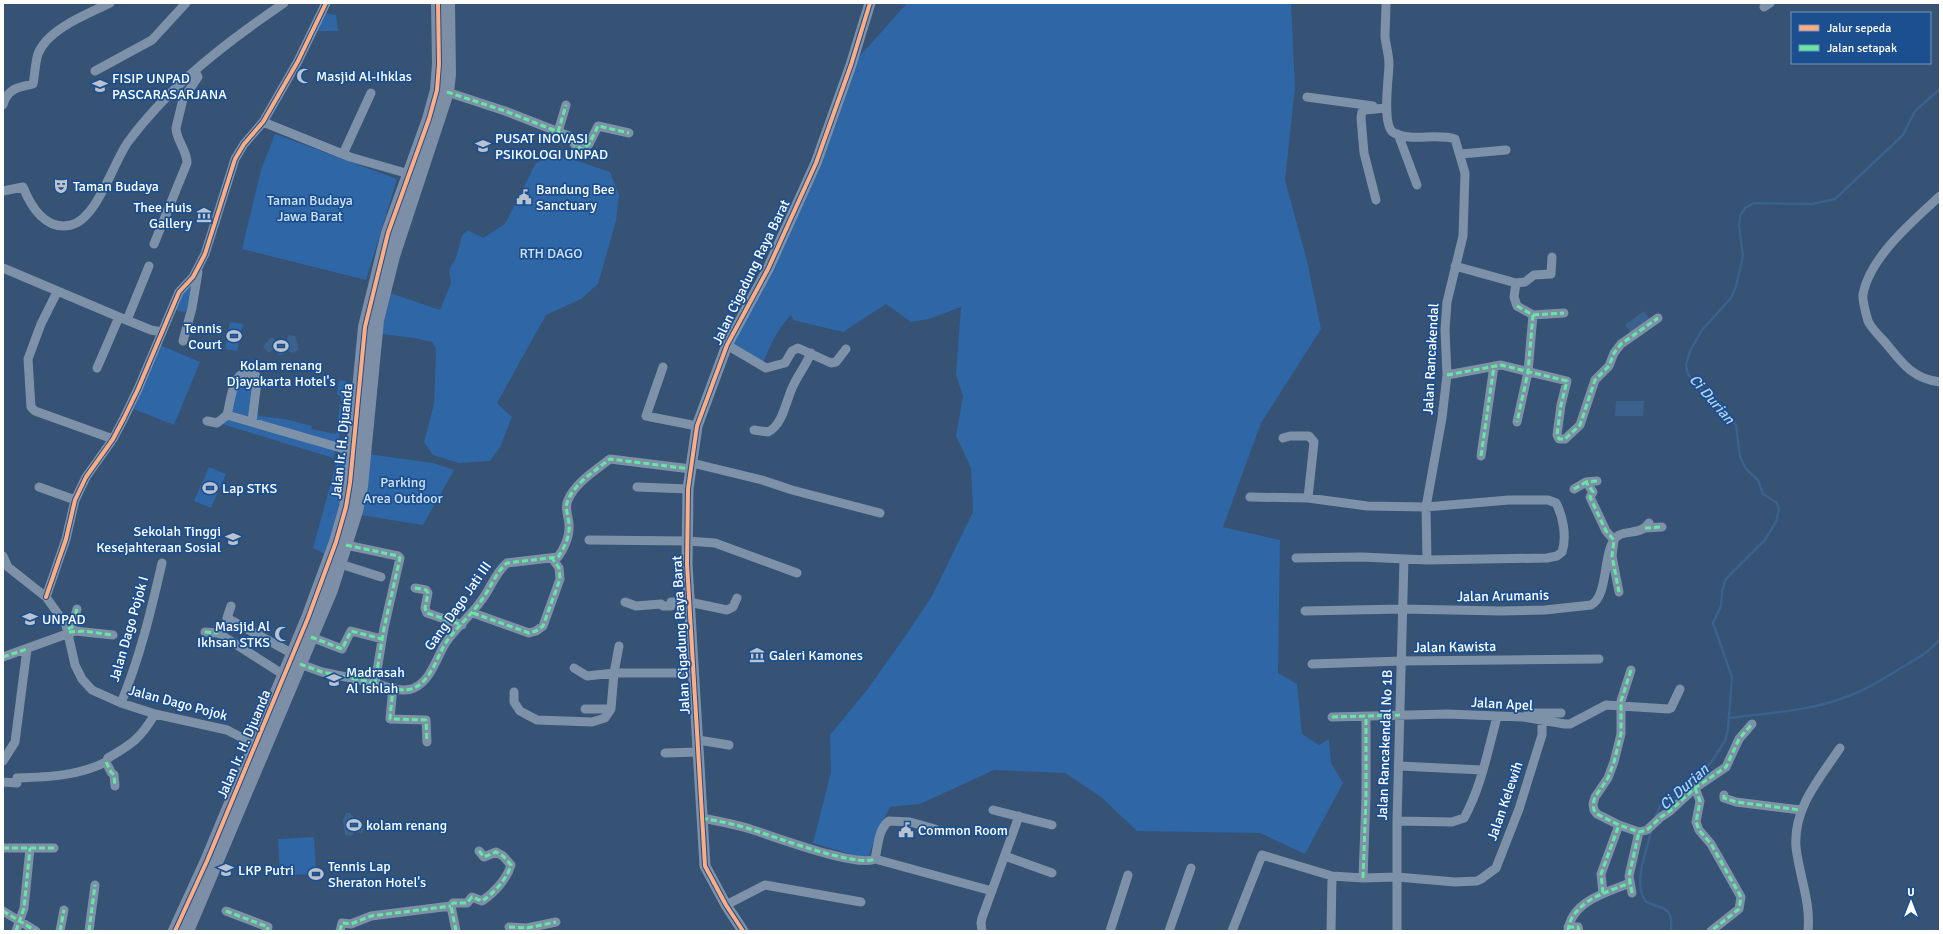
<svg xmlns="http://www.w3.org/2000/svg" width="1943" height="934" viewBox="0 0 1943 934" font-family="Signika,sans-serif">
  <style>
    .green { fill: #2f66a5 }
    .water { fill: #3b618d }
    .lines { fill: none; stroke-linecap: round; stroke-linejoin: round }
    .stream { stroke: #3b618d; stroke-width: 2.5 }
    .minor { stroke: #7d92a8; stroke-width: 9 }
    .tertiary { stroke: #7d92a8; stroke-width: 11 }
    .primary { stroke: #7d8ea7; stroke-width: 14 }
    .quiet { stroke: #66e7a1; stroke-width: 3; stroke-dasharray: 6 3; stroke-linecap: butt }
    .cycleway-casing { stroke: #1b4f8f; stroke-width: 6 }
    .cycleway { stroke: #ffac80; stroke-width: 4 }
    .labels { text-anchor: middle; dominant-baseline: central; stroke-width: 3.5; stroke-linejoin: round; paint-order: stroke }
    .poi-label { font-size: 14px; fill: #fff; stroke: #1b4f8f; text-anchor: start }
    .park-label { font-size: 14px; fill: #cfe3fa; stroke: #1b4f8f }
    .street-label { font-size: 14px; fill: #fff; stroke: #1b4f8f }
    .water-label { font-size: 15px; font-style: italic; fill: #b5d3f5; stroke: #1b4f8f }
  </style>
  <rect width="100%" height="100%" fill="#365274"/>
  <path class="green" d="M907 3H1291L1295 87 1285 180 1307 261 1321 329 1261 423 1223 527 1280 540 1278 673 1297 684 1302 734 1319 745 1329 739 1331 763 1343 783 1305 854 1260 833 1137 831 1101 797 1065 773 994 770 920 804 890 807 875 837 868 859 813 843 831 772 830 735 867 690 906 635 932 596 973 512 971 468 956 436 963 396 956 375 961 307 929 319 911 322 886 304 843 332 793 320 791 315C778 328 768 349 762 366L727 345 768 267 852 65Z
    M324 13 336 15 338 31H316Z
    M275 134 397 179 366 280 242 249 261 170Z
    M556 155 575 160 610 172 619 195 616 221 598 284 581 299 546 315 497 403 512 417 500 447 490 461 459 463 433 455 424 442 434 404 436 349 432 342 414 338 382 334 387 292 440 310 451 283 449 270 456 258 462 235 468 230 483 238 505 224 536 163Z
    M193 284 187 309 185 312 179 311 174 308 182 292Z
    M230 322 243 324 237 351 225 349Z
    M160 345 200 362 174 425 134 409Z
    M245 375 253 377 256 386 250 418 231 414 236 387Z
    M339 380 346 381 345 402H341V396L337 395Z
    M340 405 344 406 338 444 255 420 258 411 259 416 285 419 312 426 311 429 336 434Z
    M228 418 336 450 333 458 222 424Z
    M339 453 350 456 345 501 327 555 313 548Z
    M368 454 433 463 454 470 423 525 360 515Z
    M209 467 226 474 211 508 194 501Z
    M314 837 316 874 280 875 278 839Z"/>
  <path class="water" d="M1644 311 1652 322 1632 335 1625 325Z
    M289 335 295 336 299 349 294 353 287 351 282 355H278V353L273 350 269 353 263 347 270 338H273L280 344 286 342Z
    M1616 401H1644L1643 416H1615Z
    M346 813H350L356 820 363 824 364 830 361 833 355 832 351 836 345 835 343 820Z"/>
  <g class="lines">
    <path class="stream" d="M1729 718C1769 713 1811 711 1849 696 1867 689 1885 678 1901 668 1915 660 1929 652 1940 639
      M1654 820 1661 804 1677 796 1688 783 1694 782 1712 761 1725 741 1728 729 1732 677 1713 623 1721 606 1722 591 1726 579 1764 541 1776 522 1779 510 1777 503 1763 494 1758 480 1746 469 1740 457 1736 425 1730 417 1694 383 1688 374 1686 365 1690 351 1702 330 1731 298 1736 286 1743 256 1739 226 1740 216 1745 208 1754 203 1812 204 1835 199 1903 135 1915 111 1940 89
      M1651 831C1647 852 1632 883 1646 902 1665 910 1673 906 1671 931"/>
    <path class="minor" d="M1386 3C1386 14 1385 26 1385 37 1386 46 1389 55 1389 64 1389 77 1381 126 1394 133 1412 142 1436 133 1455 139L1465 173 1463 236 1447 302 1445 330 1447 375 1442 418 1426 507 1427 560
      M1764 7 1770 3
      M95 71 152 40 186 3
      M447 92 505 111 569 136 575 145 582 149 589 144 598 126 629 133
      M1307 97 1373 106
      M3 105C7 89 18 87 33 84 35 74 35 63 38 54 47 29 88 14 110 3
      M263 122 350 157 409 174
      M558 132 566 105
      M1398 134 1417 185
      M343 154 371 93
      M1461 154 1506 150
      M3 191 23 187C31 207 46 231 71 225 97 219 113 163 128 142 170 85 227 42 284 3
      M1940 196C1913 221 1870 257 1863 294 1862 300 1866 314 1868 321 1872 330 1883 339 1889 347 1904 366 1915 379 1940 382
      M1376 200 1364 153 1361 118 1362 112 1365 110 1386 108
      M154 244 187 163C187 150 176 140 176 128L183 99 198 77 195 71
      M1455 266 1516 283 1514 297 1517 306 1533 315 1528 372 1517 422
      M3 268 119 317 151 330 162 332
      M1516 283 1525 282 1534 275 1551 274 1552 257
      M57 292 41 324 28 359 31 407 35 411 113 439
      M1533 315 1564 313
      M127 320 149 266
      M183 341 192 308 198 272
      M727 345 766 368 785 363 792 351 798 348 831 363 836 362 846 349
      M663 367 646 416 697 426
      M97 368 119 317
      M1447 375 1501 365 1567 381 1561 405 1557 435 1559 439H1565L1580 425 1595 380 1609 366 1614 353 1621 344 1658 318
      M207 421 217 423 227 415
      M252 421 257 382 256 376C233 361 231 401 227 415L358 453
      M754 430 768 432C783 425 786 400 793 386 798 375 806 365 811 353
      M1283 438 1290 436H1309L1314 442 1308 498
      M1481 456 1494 366
      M692 463 762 480 792 490 880 513
      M1597 481 1586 482 1593 492 1590 497 1606 531 1614 540 1612 556 1619 592
      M39 487 75 500
      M637 487 688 489
      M1574 489 1586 482
      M1250 497 1308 498 1367 506 1426 507 1509 500H1548L1556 503C1563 516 1567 537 1562 552L1557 556 1547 558 1427 560 1362 557 1296 558
      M1645 528 1662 527
      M589 540 687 541 715 543 797 573
      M346 545 398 556 400 558 384 628 375 683C385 687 404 693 414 688 432 680 437 655 447 641 457 627 471 615 481 601 491 588 495 573 507 563L558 557C564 549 570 536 569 525 569 517 564 508 568 500 575 483 596 470 610 459L691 469
      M3 556 8 567 46 597 66 625 75 665 82 679 92 690 121 703 155 714 227 730 260 747
      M334 562 381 577
      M415 588 426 590 428 593 425 608 427 613 462 625
      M46 597 66 539 75 500 86 477 113 439 124 418 138 389 179 292 193 277 205 254 235 159 244 144 263 122 298 61 326 3
      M625 602 636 606 661 604 663 606H671V602H689L727 610 733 607 737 598
      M231 606 227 618 293 654
      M1305 611 1402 609 1501 611 1545 610 1591 605C1608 596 1603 556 1614 540 1621 528 1640 537 1649 523
      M473 613 529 633 536 631 543 626 560 579 559 568 552 558
      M68 629 72 627 77 609
      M205 632 218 633 284 675
      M311 637 342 649 351 631 382 639
      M619 646 614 673H694
      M3 657 75 631 113 635
      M300 664 322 672 375 683
      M1312 664 1402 661 1599 659
      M1631 670 1621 701V734L1614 762 1608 778 1595 797 1593 804 1594 810 1597 814 1619 825 1639 832 1647 830 1661 817 1670 811 1695 788 1726 767 1739 739 1752 724
      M393 687 390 719 426 720 427 742
      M514 692V702L520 711 537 720 592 722 605 718 611 709 614 673 587 676 574 668
      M121 703C140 657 151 611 162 563
      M585 709H611
      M1528 713H1561
      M1332 717 1447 714 1523 717 1565 724H1570L1606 705 1668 709 1671 708 1680 689
      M698 740 729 745
      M665 753 699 752
      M3 761 15 742 27 649
      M106 762 111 772 114 775 115 786
      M1400 766 1482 770
      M3 782 17 783V778C48 777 78 776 106 762L108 758C132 744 140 739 155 714
      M1695 788 1700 801 1696 822 1699 830 1711 844 1741 897 1739 909 1711 931
      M1724 795V798L1736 802 1801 810
      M993 810 1052 825
      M702 818C718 821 734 824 750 829 773 836 857 868 875 859
      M1397 821 1452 822 1464 818C1481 788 1488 750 1497 717
      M3 848H54
      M1005 856 1052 873
      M875 859 992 891
      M875 859C878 847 878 829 889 821L910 822 935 829
      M1363 878 1366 797V717
      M1603 893 1601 874 1619 825
      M1632 893 1629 876 1639 832
      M726 905 765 885 861 902
      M3 911 36 931
      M226 911 268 927 267 931
      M509 927 527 928 556 922
      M1568 927H1578L1579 931
      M16 931 24 908 30 848
      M60 931 64 910
      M89 931 95 885
      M340 931 342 923 351 924 371 916 451 906
      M456 931 451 906 453 903H467L472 897 482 901C494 893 507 879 511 865L503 856 496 852 484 857 479 851
      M982 931 981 923 982 918 1019 816
      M1110 931 1128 875
      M1169 931 1191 868
      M1232 931 1262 855 1332 876 1363 878 1397 877 1455 882 1477 881 1481 879 1496 868 1519 809 1542 735V720
      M1331 931 1332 876
      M1397 931V821L1404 559
      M1568 931C1571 902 1606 892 1630 883
      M1808 931C1811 902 1799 875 1796 847 1793 808 1820 778 1840 748"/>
    <path class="tertiary" d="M743 931 726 905 705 866 687 564 688 489 697 426 727 345 768 269 816 163 851 65 870 3"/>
    <path class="primary" d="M175 931 207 861 308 618 336 542 346 507 350 483 365 327 388 233 429 119 437 90 439 64 438 3
      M187 931 331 590 356 511 361 486 377 320 393 256 447 92 449 74 448 3"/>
    <path class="quiet" d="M447 92 505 111 569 136 575 145 582 149 589 144 598 126 629 133
      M558 132 566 105
      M1517 306 1533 315 1528 372 1517 422
      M1533 315 1564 313
      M1447 375 1501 365 1567 381 1561 405 1557 435 1559 439H1565L1580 425 1595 380 1609 366 1614 353 1621 344 1658 318
      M1481 456 1494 366
      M1597 481 1586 482 1593 492 1590 497 1606 531 1614 540 1612 556 1619 592
      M1574 489 1586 482
      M1645 528 1662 527
      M346 545 398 556 400 558 384 628 375 683C385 687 404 693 414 688 432 680 437 655 447 641 457 627 471 615 481 601 491 588 495 573 507 563L558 557C564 549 570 536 569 525 569 517 564 508 568 500 575 483 596 470 610 459L691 469
      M415 588 426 590 428 593 425 608 427 613 462 625
      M473 613 529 633 536 631 543 626 560 579 559 568 552 558
      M68 629 72 627 77 609
      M69 632 84 631 113 635
      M205 632 218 633
      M311 637 342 649 351 631 382 639
      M3 657 27 649
      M300 664 322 672 375 683
      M1631 670 1621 701V734L1614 762 1608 778 1595 797 1593 804 1594 810 1597 814 1619 825 1639 832 1647 830 1661 817 1670 811 1695 788 1726 767 1739 739 1752 724
      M393 687 390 719 426 720 427 742
      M1332 717 1400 715
      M106 762 111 772 114 775 115 786
      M1695 788 1700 801 1696 822 1699 830 1711 844 1741 897 1739 909 1711 931
      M1724 795V798L1736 802 1801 810
      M702 818C718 821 734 824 750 829 773 836 857 868 875 859
      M3 848H54
      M1363 878 1366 797V717
      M1603 893 1601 874 1619 825
      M1632 893 1629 876 1639 832
      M3 911 36 931
      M226 911 268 927 267 931
      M509 927 527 928 556 922
      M1568 927H1578L1579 931
      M16 931 24 908 30 848
      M60 931 64 910
      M89 931 95 885
      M340 931 342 923 351 924 371 916 451 906
      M456 931 451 906 453 903H467L472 897 482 901C494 893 507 879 511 865L503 856 496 852 484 857 479 851
      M1568 931C1571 902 1606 892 1630 883"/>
    <g class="cycleway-casing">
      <path id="cycleway" d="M46 597 66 539 75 500 86 477 113 439 124 418 138 389 179 292 193 277 205 254 235 159 244 144 263 122 298 61 326 3
        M175 931 207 861 308 618 336 542 346 507 350 483 365 327 388 233 429 119 437 90 439 64 438 3
        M743 931 726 905 705 866 687 564 688 489 697 426 727 345 768 269 816 163 851 65 870 3"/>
    </g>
    <use href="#cycleway" class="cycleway"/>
  </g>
  <defs>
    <g id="mosque-bare" transform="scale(1.2)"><path d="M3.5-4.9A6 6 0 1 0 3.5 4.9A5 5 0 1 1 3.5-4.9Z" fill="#b9c2ce" stroke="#1b4f8f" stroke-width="2.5" paint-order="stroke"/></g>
    <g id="university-bare" transform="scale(1.2)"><path d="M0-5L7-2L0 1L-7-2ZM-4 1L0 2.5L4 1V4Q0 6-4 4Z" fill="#b9c2ce" stroke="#1b4f8f" stroke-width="2.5" paint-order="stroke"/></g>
    <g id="theatre-bare" transform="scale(1.2)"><path d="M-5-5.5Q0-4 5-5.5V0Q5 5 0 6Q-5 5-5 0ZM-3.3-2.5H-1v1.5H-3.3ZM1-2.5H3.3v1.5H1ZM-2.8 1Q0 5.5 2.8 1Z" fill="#b9c2ce" stroke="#1b4f8f" stroke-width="2.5" paint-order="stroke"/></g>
    <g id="civic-bare" transform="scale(1.2)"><path d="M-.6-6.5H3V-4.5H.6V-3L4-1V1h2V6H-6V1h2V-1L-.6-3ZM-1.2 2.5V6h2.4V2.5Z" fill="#b9c2ce" stroke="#1b4f8f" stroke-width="2.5" paint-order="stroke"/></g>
    <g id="museum-bare" transform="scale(1.2)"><path d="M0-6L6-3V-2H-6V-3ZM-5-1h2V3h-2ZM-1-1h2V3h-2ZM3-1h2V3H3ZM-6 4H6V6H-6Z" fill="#b9c2ce" stroke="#1b4f8f" stroke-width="2.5" paint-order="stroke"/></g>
    <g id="stadium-bare" transform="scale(1.2)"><path d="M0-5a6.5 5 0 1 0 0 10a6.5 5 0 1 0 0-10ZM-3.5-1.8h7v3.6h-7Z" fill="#b9c2ce" stroke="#1b4f8f" stroke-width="2.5" paint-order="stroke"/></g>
    <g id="school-bare" transform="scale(1.2)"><path d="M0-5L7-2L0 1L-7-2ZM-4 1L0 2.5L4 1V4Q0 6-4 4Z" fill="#b9c2ce" stroke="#1b4f8f" stroke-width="2.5" paint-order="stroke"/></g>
  </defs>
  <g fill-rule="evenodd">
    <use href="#mosque-bare" x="304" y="76"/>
    <use href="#university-bare" x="100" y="86"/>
    <use href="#university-bare" x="483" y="146"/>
    <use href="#theatre-bare" x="61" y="186"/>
    <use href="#civic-bare" x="524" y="197"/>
    <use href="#museum-bare" x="204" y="215"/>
    <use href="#stadium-bare" x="234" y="336"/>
    <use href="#stadium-bare" x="281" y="346"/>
    <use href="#stadium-bare" x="210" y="488"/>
    <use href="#university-bare" x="233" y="539"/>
    <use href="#school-bare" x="30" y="619"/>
    <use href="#mosque-bare" x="282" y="634"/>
    <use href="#museum-bare" x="757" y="655"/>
    <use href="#school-bare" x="334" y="680"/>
    <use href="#stadium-bare" x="354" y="825"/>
    <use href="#civic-bare" x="906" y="830"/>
    <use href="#school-bare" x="226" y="870"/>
    <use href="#stadium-bare" x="316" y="874"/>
  </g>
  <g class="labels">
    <g class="poi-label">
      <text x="316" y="76">Masjid Al-Ihklas</text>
      <text x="112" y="78">FISIP UNPAD<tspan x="112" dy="16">PASCARASARJANA</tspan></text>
      <text x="495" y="138">PUSAT INOVASI<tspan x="495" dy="16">PSIKOLOGI UNPAD</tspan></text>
      <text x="73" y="186">Taman Budaya</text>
      <text x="536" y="189">Bandung Bee<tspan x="536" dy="16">Sanctuary</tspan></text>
      <text x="192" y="207" text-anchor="end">Thee Huis<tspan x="192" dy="16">Gallery</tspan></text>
      <text x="222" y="328" text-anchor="end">Tennis<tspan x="222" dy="16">Court</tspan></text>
      <text x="281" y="365" text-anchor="middle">Kolam renang<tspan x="281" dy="16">Djayakarta Hotel's</tspan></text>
      <text x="222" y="488">Lap STKS</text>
      <text x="221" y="531" text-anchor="end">Sekolah Tinggi<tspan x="221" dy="16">Kesejahteraan Sosial</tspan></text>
      <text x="42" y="619">UNPAD</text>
      <text x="270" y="626" text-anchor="end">Masjid Al<tspan x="270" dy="16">Ikhsan STKS</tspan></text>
      <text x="769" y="655">Galeri Kamones</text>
      <text x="346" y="672">Madrasah<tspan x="346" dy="16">Al Ishlah</tspan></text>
      <text x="366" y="825">kolam renang</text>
      <text x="918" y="830">Common Room</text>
      <text x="328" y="866">Tennis Lap<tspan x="328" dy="16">Sheraton Hotel's</tspan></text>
      <text x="238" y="870">LKP Putri</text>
    </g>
    <g class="park-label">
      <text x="310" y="200">Taman Budaya<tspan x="310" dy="16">Jawa Barat</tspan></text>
      <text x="551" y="253">RTH DAGO</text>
      <text x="403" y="482">Parking<tspan x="403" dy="16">Area Outdoor</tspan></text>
    </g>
    <g class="street-label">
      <text transform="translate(751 272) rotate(-64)">Jalan Cigadung Raya Barat</text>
      <text transform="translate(1431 359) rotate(-87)">Jalan Rancakendal</text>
      <text transform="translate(342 441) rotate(-84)">Jalan Ir. H. Djuanda</text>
      <text transform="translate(1503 596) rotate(-1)">Jalan Arumanis</text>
      <text transform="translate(458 606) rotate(-55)">Gang Dago Jati III</text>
      <text transform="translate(129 629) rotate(-74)">Jalan Dago Pojok I</text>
      <text transform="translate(681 635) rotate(-93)">Jalan Cigadung Raya Barat</text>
      <text transform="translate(1455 647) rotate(-1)">Jalan Kawista</text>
      <text transform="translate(178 703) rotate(15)">Jalan Dago Pojok</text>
      <text transform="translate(1502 704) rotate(3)">Jalan Apel</text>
      <text transform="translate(244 744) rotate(-67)">Jalan Ir. H. Djuanda</text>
      <text transform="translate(1385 745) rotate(-88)">Jalan Rancakendal No 1B</text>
      <text transform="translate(1505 801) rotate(-71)">Jalan Kelewih</text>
    </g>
    <g class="water-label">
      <text transform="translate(1712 399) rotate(49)">Ci Durian</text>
      <text transform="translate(1684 787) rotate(-42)">Ci Durian</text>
    </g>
  </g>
  <rect width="1943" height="934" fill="none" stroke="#ffffff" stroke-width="8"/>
  <rect x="1791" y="12" width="140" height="52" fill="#1b4f8f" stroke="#7695bc"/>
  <rect x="1799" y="25" width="20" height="6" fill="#ffac80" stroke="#7695bc"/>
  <text x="1827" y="32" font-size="12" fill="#ffffff">Jalur sepeda</text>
  <rect x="1799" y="45" width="20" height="6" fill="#66e7a1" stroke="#7695bc"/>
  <text x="1827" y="52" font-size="12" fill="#ffffff">Jalan setapak</text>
  <g transform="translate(1911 902)" stroke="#1b4f8f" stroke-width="3" paint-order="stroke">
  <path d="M0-3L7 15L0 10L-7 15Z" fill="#ffffff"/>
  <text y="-6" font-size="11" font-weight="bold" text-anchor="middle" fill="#ffffff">U</text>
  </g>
</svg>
